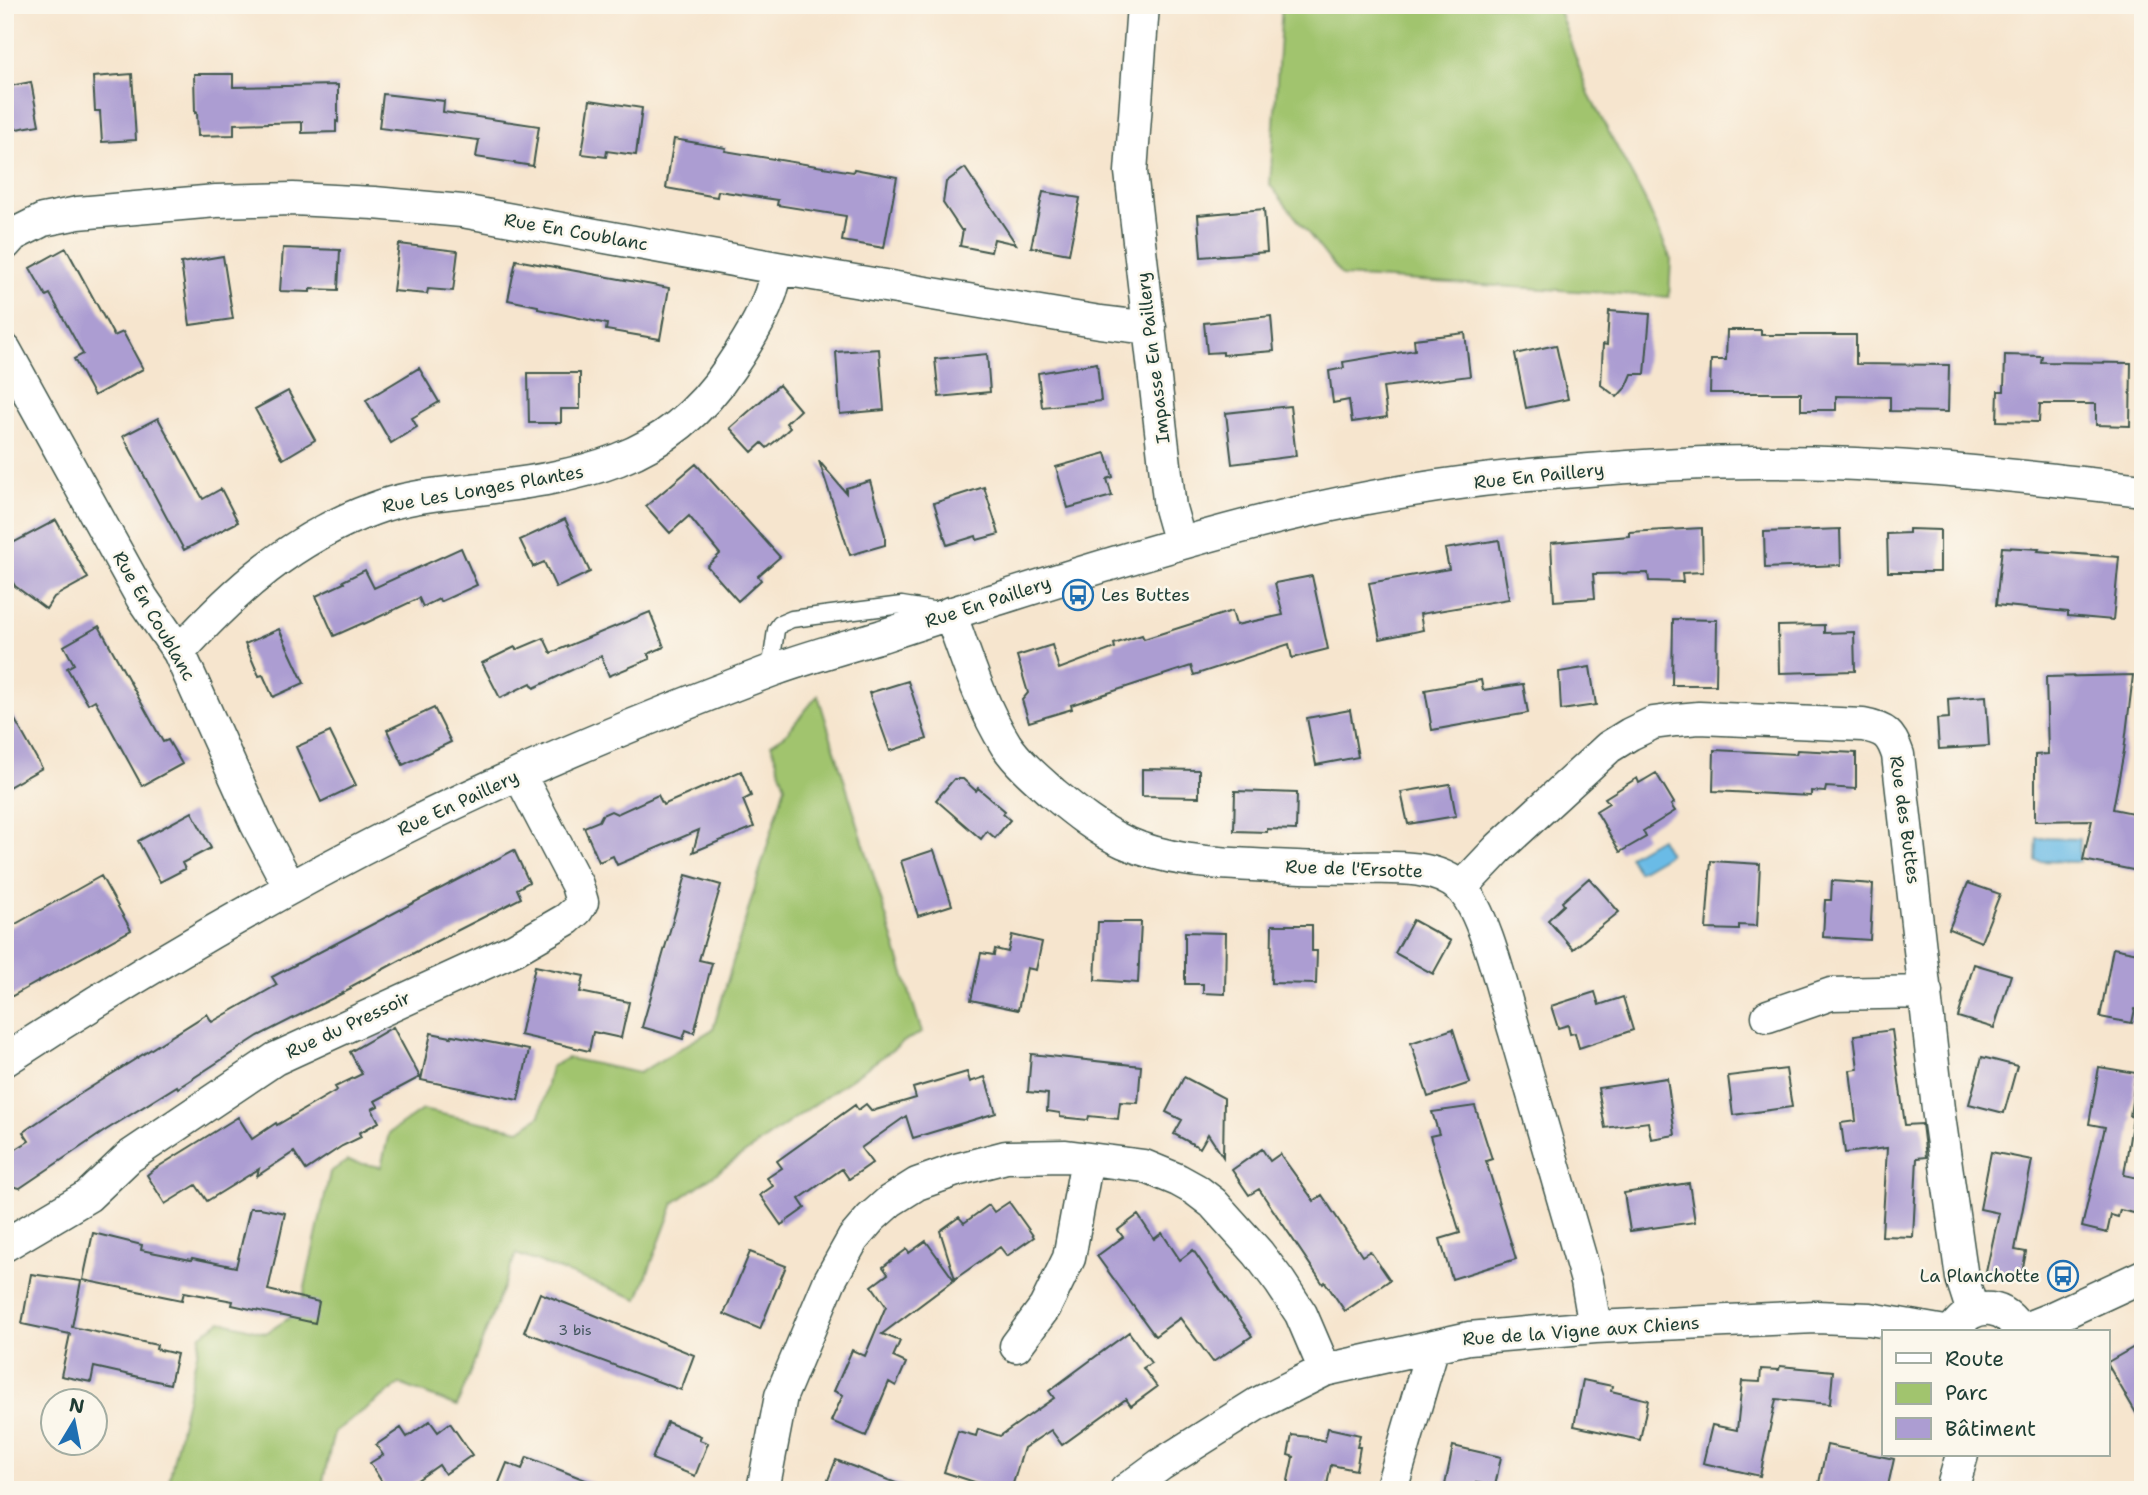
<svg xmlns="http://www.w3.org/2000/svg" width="2148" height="1495" viewBox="0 0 2148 1495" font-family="'Shantell Sans',sans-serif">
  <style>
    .green { fill: #a1c46e; stroke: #608051; stroke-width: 2 }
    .water { fill: #6bbbe6; stroke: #457c8d; stroke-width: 2 }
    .building { fill: #ac9dd2 }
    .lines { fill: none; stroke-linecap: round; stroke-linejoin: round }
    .lane-casing { stroke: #3f564b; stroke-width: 19 }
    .street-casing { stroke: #3f564b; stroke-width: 35 }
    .lane { stroke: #fff; stroke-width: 16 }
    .street { stroke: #fff; stroke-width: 32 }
    .labels { text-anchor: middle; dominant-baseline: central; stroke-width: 5; stroke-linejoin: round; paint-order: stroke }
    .number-label { font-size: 14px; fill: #42555c }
    .street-label { font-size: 18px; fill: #1f3d34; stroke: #fbf7ec }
    .poi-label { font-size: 18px; fill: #1f3d34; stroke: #fbf7ec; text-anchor: start }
  </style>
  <rect width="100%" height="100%" fill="#fbf7ec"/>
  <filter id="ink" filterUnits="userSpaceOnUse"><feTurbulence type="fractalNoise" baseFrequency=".0143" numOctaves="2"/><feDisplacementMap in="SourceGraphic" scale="14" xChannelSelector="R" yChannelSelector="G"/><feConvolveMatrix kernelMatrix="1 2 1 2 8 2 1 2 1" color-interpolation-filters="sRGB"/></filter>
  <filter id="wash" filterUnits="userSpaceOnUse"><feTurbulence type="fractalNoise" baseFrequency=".00686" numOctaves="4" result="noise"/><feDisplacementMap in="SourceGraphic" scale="28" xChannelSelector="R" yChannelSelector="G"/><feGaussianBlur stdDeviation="1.57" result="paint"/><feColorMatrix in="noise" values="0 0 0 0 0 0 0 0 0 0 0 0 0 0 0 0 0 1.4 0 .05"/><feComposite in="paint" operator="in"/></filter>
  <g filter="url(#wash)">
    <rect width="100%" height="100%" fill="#f6e5ce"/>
    <path class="green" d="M1282 5H1557L1589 95 1644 198 1671 259 1669 297 1342 276 1270 185Z
      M818 695 922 1033 908 1039 674 1203 638 1299 516 1254 457 1406 400 1384 334 1432 321 1490H167L201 1335 221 1321 266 1333 300 1311 330 1172 347 1161 381 1167 389 1133 422 1110 520 1130 540 1116 551 1067 567 1058 639 1073 713 1029 785 786 771 744 785 735Z"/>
    <path class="water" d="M1660 838 1669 854 1638 872 1629 856Z
      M2037 838 2080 839 2079 862 2036 861Z"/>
    <g id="blocks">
      <path class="building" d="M132 74 136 140 102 142 100 111H95L93 77Z
        M194 74H233V87L338 85V122L336 121V132L302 133V122L234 124V135L198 136 197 112 195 113Z
        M31 82 39 125 5 131V87Z
        M383 94 444 101 443 112 539 126 533 166 476 157 479 140 379 128Z
        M590 100 642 108 636 155 607 151 606 157 582 154Z
        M674 139 726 148 725 151 853 172 854 169 897 177 884 248 842 241 846 216 777 205 778 200 718 191 717 197 666 188Z
        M965 168 973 180 1016 244 994 239 991 252 960 246 963 230H961L943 203 946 182Z
        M1043 192 1080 198 1069 254 1031 247Z
        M1264 209 1267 252 1201 257 1198 215Z
        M399 244 458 251 453 291 428 289 427 294 393 291Z
        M66 248 114 336 123 332 143 369 94 396 74 359 83 354 50 294 46 296 30 268Z
        M283 248 340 250 338 290 310 289V292L280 291Z
        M223 256 233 319 190 325 181 263Z
        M516 260 669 288 660 339 606 330 607 324 538 309V306L508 300Z
        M1609 311 1650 314 1645 374H1632L1627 386 1617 397 1601 385 1603 344 1607 345Z
        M1271 316 1274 351 1223 355V352L1207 353 1204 323Z
        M1727 330H1761V335H1856V364L1949 365 1948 412 1890 411V397L1836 396V410H1801V393H1710L1711 360H1726Z
        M1465 333 1470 376 1383 387 1387 417 1352 422 1349 400 1333 403 1329 371 1344 368 1343 362 1415 350 1414 339Z
        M1556 345 1568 399 1526 408 1515 354Z
        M879 349 884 410 840 414 836 352Z
        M987 354 990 392 939 397 935 359Z
        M2005 355 2042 356 2041 362 2131 363 2130 426 2096 425V404H2040L2039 422 1997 421 1998 391H2004Z
        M1097 363 1101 401 1042 407 1038 373Z
        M419 368 439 402 412 418 417 427 391 443 366 400Z
        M528 373H580V409H561V423H529Z
        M779 385 800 410 786 423 790 428 778 439 767 448 762 443 752 452 730 428Z
        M288 391 315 440 283 459 255 409Z
        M1290 406 1296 456 1232 464 1226 413Z
        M158 418 203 499 221 489 238 522 184 550 123 436Z
        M1106 453 1113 477 1107 479 1112 496 1068 508 1056 467Z
        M819 461 846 493V488L870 481 885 535V545L850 555Z
        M696 464 780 557 758 576 761 580 738 601 707 566 720 554 689 516 670 533 646 506Z
        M984 487 999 534 977 540 976 536 947 545 934 503Z
        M565 519 590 572 556 588 544 562 533 567 520 540Z
        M56 520 88 578 54 597 46 609 15 586 5 569V547Z
        M1702 528 1703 572 1682 573 1683 582 1649 581 1648 573 1593 574 1595 598 1554 601 1551 543 1629 536V532Z
        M1840 529 1841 565 1765 568 1764 532Z
        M1909 529 1940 530V572H1888L1887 534 1909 533Z
        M1499 540 1509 599 1420 614 1423 630 1380 639 1369 583 1449 569 1445 549Z
        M2002 547 2039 549 2038 551 2119 557 2113 620 2068 616V612L1996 605Z
        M461 548 477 585 440 602 439 599 423 607 419 598 364 624 363 623 334 636 316 596 344 583 343 581 365 570 374 588Z
        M1312 576 1328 649 1292 658 1289 644 1194 675 1191 666 1071 705 1072 709 1029 722 1022 700 1028 693 1017 656 1052 645 1059 669 1115 648 1114 644 1142 635 1144 639 1232 611 1236 625 1283 615 1275 583Z
        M650 612 664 647 648 654 650 659 609 676 601 656 534 688 531 683 500 698 482 663 515 647 516 650 544 638 551 653Z
        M1673 619 1717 620 1716 685H1672Z
        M1824 625V633L1854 632 1855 671 1779 673 1778 626Z
        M99 626 163 742 168 740 182 764 142 786 95 700 88 704 67 668 74 664 64 646Z
        M279 629 304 683 273 697 263 675 259 676 245 644Z
        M1590 667 1596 705 1561 710 1559 672Z
        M2133 675 2124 751 2113 809 2143 815V872L2083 860 2092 820 2035 821V755L2048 754 2046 677Z
        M1481 680 1483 690 1523 684 1528 713 1432 730 1425 690Z
        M908 681 927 739 890 751 869 693Z
        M1986 696 1989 746 1939 749 1937 719 1949 718 1948 699Z
        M5 702 42 768 5 789Z
        M434 708 451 742 403 765 387 730Z
        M1350 710 1358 757 1316 765 1307 718Z
        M330 732 356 785 321 802 296 747Z
        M1714 750 1796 754 1797 750 1856 753V789L1826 787 1825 792 1811 791V796L1713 791Z
        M1142 769 1199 770V797L1142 796Z
        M741 771 751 796 743 800 754 827 693 852 699 830 617 865 613 856 599 862 584 827 599 821 602 815 611 811 617 814 658 795 663 805Z
        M1656 773 1674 803 1671 805 1675 811 1643 831 1646 837 1620 852 1596 811 1609 803 1605 798 1637 778 1639 783Z
        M954 779H963L976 791 978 788 1005 811 1003 814 1010 820 995 838 987 831 981 839 936 800Z
        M1450 784 1456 816 1408 824 1401 792Z
        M1235 791 1297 793 1296 830 1267 829V832L1234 831Z
        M192 812 211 848 182 863 185 869 160 882 138 841Z
        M514 850 529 882 517 889 521 898 425 947 350 987 351 989 258 1036 178 1088 177 1086 106 1130 20 1188 5 1185V1156L29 1141 23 1132 69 1101 207 1014 212 1022 277 985 272 977Z
        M934 850 952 905 918 916 901 861Z
        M1711 861 1760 864 1757 926 1739 925V930L1706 929Z
        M686 875 721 885 699 960 712 963 694 1033 686 1030 683 1039 642 1027Z
        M101 876 131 930 5 1000V930Z
        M1589 878 1619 912 1573 949 1548 920 1564 905 1562 902Z
        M1832 881 1873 884 1870 940 1823 937 1825 900H1831Z
        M1968 883 2000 894 1981 942 1949 929Z
        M1413 920 1451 941 1433 974 1395 953Z
        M1098 922H1141L1138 983 1095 980Z
        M1272 925H1312V951H1317L1316 984 1271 983Z
        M1185 932 1226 933 1225 994 1203 993V984H1185Z
        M1012 935 1042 942 1036 970 1027 968 1018 1010 971 1000 981 953 994 955 995 949 1008 952Z
        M2113 948 2143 954V1010L2135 1009 2132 1023 2100 1017Z
        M1974 964 2011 975 1994 1028 1958 1017Z
        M535 966 584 976 580 992 629 1002 621 1038 593 1032 589 1051 520 1035Z
        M1595 992 1599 1005 1623 997 1633 1030 1579 1048 1575 1033 1570 1034 1568 1025 1558 1028 1551 1006Z
        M393 1027 420 1077 375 1101 378 1106 372 1109 379 1122 359 1133 361 1137 342 1146 306 1170 294 1152 257 1176 259 1169 207 1201 196 1185 165 1204 147 1175 153 1170 238 1117 252 1139 276 1123 277 1125 337 1090 335 1087 362 1074 350 1052Z
        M1453 1029 1470 1083 1428 1097 1411 1043Z
        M1892 1030 1905 1125 1922 1124 1926 1157 1917 1158 1913 1237 1882 1236 1887 1148 1845 1153 1841 1123 1856 1121 1850 1070 1858 1069 1854 1035Z
        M431 1033 451 1037 452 1035 529 1050 518 1100 421 1080Z
        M1031 1054 1141 1066 1138 1103 1120 1102 1118 1119 1089 1116 1088 1120 1060 1117V1113L1047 1111 1048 1094 1028 1092Z
        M1982 1057 2017 1066 2004 1113 1969 1104Z
        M2099 1067 2136 1073 2130 1116 2133 1117 2124 1175 2143 1179V1215L2120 1210 2118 1217 2111 1215 2107 1233 2082 1227 2105 1127 2089 1124Z
        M1786 1069 1792 1107 1733 1115 1728 1076Z
        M967 1072 970 1082 985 1077 996 1113 913 1138 906 1116 861 1148 872 1163 849 1179 842 1169 799 1199 805 1208 781 1225 760 1195 773 1186 767 1178 782 1168 777 1161 855 1105 858 1110 866 1104 872 1111 916 1098 913 1088Z
        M1184 1077 1224 1098 1223 1157 1208 1134 1200 1148 1174 1134 1182 1120 1166 1112Z
        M1667 1078 1675 1135 1651 1139 1648 1122 1605 1128 1598 1088Z
        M1475 1106 1492 1159 1486 1161 1516 1259 1452 1279 1440 1239 1460 1233 1430 1136 1439 1134 1432 1112Z
        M1262 1149 1270 1161 1280 1154 1314 1201 1322 1195 1362 1256 1370 1251 1390 1280 1345 1311 1325 1282 1323 1284 1259 1189 1249 1195 1232 1170Z
        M1991 1152 2032 1160 2015 1250 2026 1252 2021 1278 1986 1272 1999 1213 1980 1209Z
        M1689 1183 1695 1222 1630 1231 1624 1193Z
        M1009 1202 1034 1237 1007 1256 1000 1247 955 1279 940 1231 959 1217 964 1223 989 1205 994 1212Z
        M250 1208H260L285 1213 268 1290 319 1302 315 1323 232 1305 233 1301 184 1292 182 1300 83 1280 93 1233 142 1245 141 1250 191 1260 192 1258 236 1267Z
        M1138 1215 1154 1239 1162 1233 1180 1260 1193 1250 1252 1336 1213 1362 1180 1318 1155 1336 1097 1256 1123 1237 1118 1230Z
        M926 1241 954 1280 882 1334 900 1341 893 1357 906 1363 896 1386 889 1382 866 1436 831 1421 843 1395 834 1391 852 1350 865 1356 886 1306 872 1286 888 1274 883 1267 907 1249 909 1253Z
        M750 1252 786 1266 760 1329 724 1314Z
        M31 1274 81 1281 72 1327 157 1345 156 1349 177 1354 170 1384 94 1367 91 1382 61 1376 70 1334 22 1324Z
        M540 1293 694 1355 681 1390 524 1332Z
        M1129 1332 1151 1363 1143 1368 1157 1387 1131 1406 1126 1399 1062 1445 1051 1430 1024 1448 1011 1490H999L944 1472 958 1431 976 1436 978 1429 1000 1436 1054 1398 1049 1391Z
        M2143 1342V1425L2108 1365V1362Z
        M1780 1366 1833 1371 1830 1404 1776 1399 1760 1476 1703 1463 1712 1425 1737 1430 1742 1381 1760 1382 1761 1369 1779 1370Z
        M1583 1380 1612 1386 1611 1391 1648 1400 1640 1440 1574 1426Z
        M430 1421 438 1432 450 1423 472 1455 445 1474 439 1465 403 1490H387L370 1463 383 1455 376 1445 401 1428 407 1437Z
        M667 1422 701 1436 699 1440 708 1443 695 1476 652 1459Z
        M1328 1428 1360 1435 1357 1447H1360L1356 1470 1331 1465 1326 1490H1286L1293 1457H1295L1288 1455 1292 1435 1309 1437 1325 1441Z
        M1827 1445 1894 1459 1887 1490H1851L1819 1483Z
        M1453 1446 1501 1457 1495 1486 1476 1483 1475 1490H1444Z
        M527 1457 606 1488V1490H496L507 1463 522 1469Z
        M836 1460 909 1488V1490H824Z"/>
    </g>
  </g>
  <g filter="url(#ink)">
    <use href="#blocks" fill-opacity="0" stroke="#3f564b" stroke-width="2"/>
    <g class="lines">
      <g class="lane-casing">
        <path id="lane" d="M770 671 776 630 780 624 792 619 902 605 938 611"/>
      </g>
      <g class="street-casing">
        <path id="street" d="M1143 5 1131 172 1170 508 1180 543
          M5 244 13 235 43 220 78 213 216 201 293 199 374 203 462 211 777 268 1100 322 1150 328
          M5 350 142 598 179 652 256 823 290 888
          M950 613C966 657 981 705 1006 745 1019 764 1037 779 1054 794 1076 812 1098 830 1124 842 1165 860 1209 863 1253 865 1287 867 1320 868 1354 868 1388 868 1434 863 1461 888 1485 912 1504 997 1515 1032 1539 1115 1563 1198 1587 1281L1595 1327
          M179 652C235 590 293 538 373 509 404 497 439 494 472 490 578 476 666 465 730 368 751 337 771 305 777 268
          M1461 888 1499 848 1609 747 1630 734 1653 723 1676 720 1699 718 1863 725C1885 729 1891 734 1898 755L1938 1109 1962 1278 1973 1312
          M1768 1016 1831 994 1926 992
          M5 1060C132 977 262 900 398 831 519 770 646 718 773 670 809 657 845 647 882 636 921 623 961 610 1001 598 1095 568 1189 539 1284 516 1377 493 1481 478 1576 471 1636 466 1697 462 1758 462 1886 461 2015 475 2143 490
          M5 1245 88 1196 129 1157 275 1059 515 949 567 919 577 910 582 902 577 885 519 774
          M1957 1325C1977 1301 2006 1304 2020 1332
          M2020 1331 2050 1319 2143 1276
          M1016 1346 1045 1307 1069 1258 1087 1159
          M763 1490 781 1396 830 1280 853 1239 871 1218 890 1201 917 1184 956 1170 1006 1157 1066 1156 1144 1166 1178 1180 1196 1190 1213 1203 1258 1253 1280 1282 1301 1314 1325 1370
          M1126 1490 1160 1465 1257 1404 1325 1370 1469 1338 1595 1327 1816 1317 1870 1319 1945 1332
          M1391 1490 1433 1346
          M1952 1490 1962 1455"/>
      </g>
      <use href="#lane" class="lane"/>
      <use href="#street" class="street"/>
    </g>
  </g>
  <defs>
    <g id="bus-ring" transform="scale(1.575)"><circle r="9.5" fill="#fbf7ec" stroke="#1f6fb2" stroke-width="1.5"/><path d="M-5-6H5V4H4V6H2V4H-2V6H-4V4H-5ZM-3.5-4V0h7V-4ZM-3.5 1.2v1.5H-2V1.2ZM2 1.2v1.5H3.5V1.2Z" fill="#1f6fb2"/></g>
  </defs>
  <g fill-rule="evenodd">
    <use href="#bus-ring" x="1078" y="595"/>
    <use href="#bus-ring" x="2063" y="1276"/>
  </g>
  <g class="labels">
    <g class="number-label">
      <text x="575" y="1330">3 bis</text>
    </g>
    <g class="street-label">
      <text transform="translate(576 232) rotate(10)">Rue En Coublanc</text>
      <text transform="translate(1153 358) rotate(-97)">Impasse En Paillery</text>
      <text transform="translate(1539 476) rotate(-6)">Rue En Paillery</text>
      <text transform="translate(483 489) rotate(-10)">Rue Les Longes Plantes</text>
      <text transform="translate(988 602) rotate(-18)">Rue En Paillery</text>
      <text transform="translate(154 616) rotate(60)">Rue En Coublanc</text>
      <text transform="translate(458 803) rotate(-25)">Rue En Paillery</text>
      <text transform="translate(1905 820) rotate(82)">Rue des Buttes</text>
      <text transform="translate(1354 869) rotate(2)">Rue de l'Ersotte</text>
      <text transform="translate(348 1025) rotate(-25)">Rue du Pressoir</text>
      <text transform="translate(1581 1331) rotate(-4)">Rue de la Vigne aux Chiens</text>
    </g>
    <g class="poi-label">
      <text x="1101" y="595">Les Buttes</text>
      <text x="2040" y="1276" text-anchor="end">La Planchotte</text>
    </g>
  </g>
  <rect width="2148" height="1495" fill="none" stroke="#fbf7ec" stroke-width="28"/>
  <rect x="1882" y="1330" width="228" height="126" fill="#fbf7ec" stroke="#a3ada2" stroke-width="2"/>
  <rect x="1896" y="1353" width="35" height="10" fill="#ffffff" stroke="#a3ada2" stroke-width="2"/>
  <text x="1945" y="1366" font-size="21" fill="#1f3d34">Route</text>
  <rect x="1896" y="1383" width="35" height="21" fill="#a1c46e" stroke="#a3ada2" stroke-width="2"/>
  <text x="1945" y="1400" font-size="21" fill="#1f3d34">Parc</text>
  <rect x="1896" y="1418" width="35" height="21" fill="#ac9dd2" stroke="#a3ada2" stroke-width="2"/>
  <text x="1945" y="1436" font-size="21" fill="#1f3d34">Bâtiment</text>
  <g transform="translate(74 1422) rotate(10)"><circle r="33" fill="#fbf7ec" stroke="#a3ada2" stroke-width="2"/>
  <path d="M0-5L12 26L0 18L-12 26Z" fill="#1f6fb2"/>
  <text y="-10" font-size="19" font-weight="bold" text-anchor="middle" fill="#1f3d34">N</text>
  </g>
</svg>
